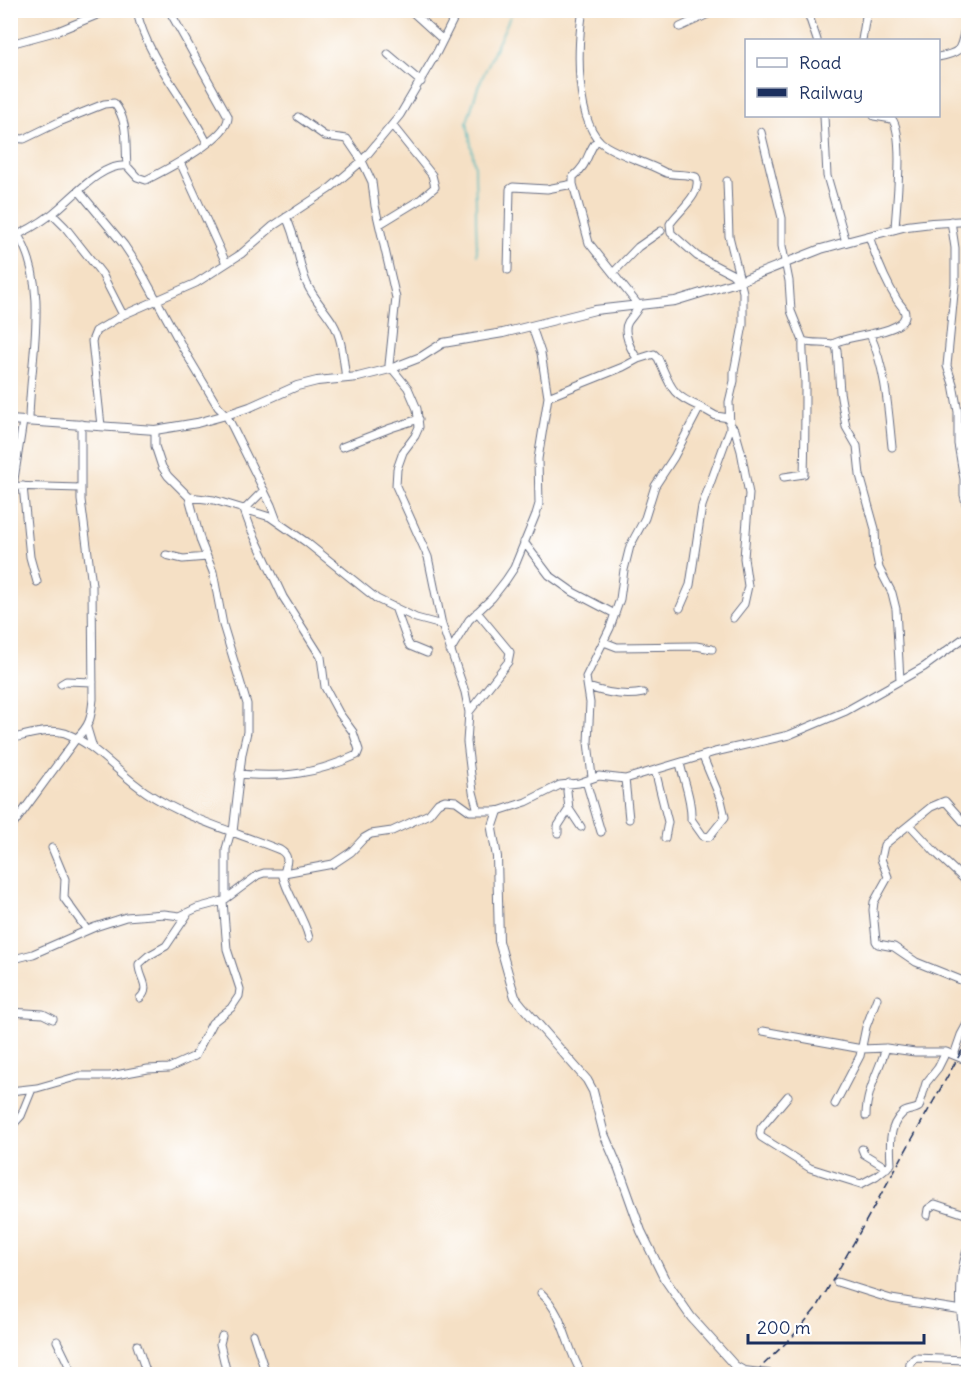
<svg xmlns="http://www.w3.org/2000/svg" width="979" height="1385" viewBox="0 0 979 1385" font-family="Delius,sans-serif">
  <style>
    .lines { fill: none; stroke-linecap: round; stroke-linejoin: round }
    .stream { stroke: #45b5bc; stroke-width: 1.5 }
    .minor-casing { stroke: #676d82; stroke-width: 9 }
    .tertiary-casing { stroke: #676d82; stroke-width: 10 }
    .minor { stroke: #fff; stroke-width: 7 }
    .tertiary { stroke: #fff; stroke-width: 8 }
    .rail { stroke: #1b2f5e; stroke-width: 1.5; stroke-dasharray: 9 4.5; stroke-linecap: butt }
  </style>
  <rect width="100%" height="100%" fill="#fff"/>
  <filter id="ink" filterUnits="userSpaceOnUse"><feTurbulence type="fractalNoise" baseFrequency=".0167" numOctaves="2"/><feDisplacementMap in="SourceGraphic" scale="12" xChannelSelector="R" yChannelSelector="G"/><feConvolveMatrix kernelMatrix="1 2 1 2 8 2 1 2 1" color-interpolation-filters="sRGB"/></filter>
  <filter id="wash" filterUnits="userSpaceOnUse"><feTurbulence type="fractalNoise" baseFrequency=".008" numOctaves="4" result="noise"/><feDisplacementMap in="SourceGraphic" scale="24" xChannelSelector="R" yChannelSelector="G"/><feGaussianBlur stdDeviation="1.35" result="paint"/><feColorMatrix in="noise" values="0 0 0 0 0 0 0 0 0 0 0 0 0 0 0 0 0 1.4 0 .05"/><feComposite in="paint" operator="in"/></filter>
  <g filter="url(#wash)">
    <rect width="100%" height="100%" fill="#f5e0c5"/>
    <g class="lines">
      <path class="stream" d="M477 255 475 167 467 122 478 87 513 10"/>
    </g>
  </g>
  <g filter="url(#ink)">
    <g class="lines">
      <g class="minor-casing">
        <path id="minor" d="M410 10 443 40
          M583 10C577 42 574 127 606 146 624 157 646 162 664 172 671 176 685 173 696 177 703 194 678 211 670 224L671 233 697 256 732 274 739 281
          M807 10 817 40
          M137 12C148 60 186 99 207 143
          M680 27 717 10
          M862 40 867 10
          M10 44 58 31 109 10
          M388 54 421 82
          M938 57C944 56 953 54 958 50 963 44 967 19 967 10
          M824 116 827 176 846 242
          M874 116 892 119C905 136 896 206 895 229
          M298 117 325 136 347 139 362 161 372 182 375 206 396 298 389 365 408 388 417 409 419 427 415 436 403 452 397 469 396 486 428 557 442 625 465 692 469 712 467 742 473 792 478 811
          M761 132 782 218V246L789 281 791 311 803 341C814 345 826 341 835 345L837 350 840 392 846 427 857 446 860 475 875 529 876 553 879 568 892 593 896 609 900 680
          M10 138 24 139 59 122 104 104 114 103C129 121 125 144 127 166
          M180 162 226 263
          M79 191 124 245 138 266 184 350 218 407 226 415 232 426 271 505 277 521
          M52 214 65 227 102 274 123 315
          M286 217C297 238 298 263 307 284 314 299 325 310 333 323 343 340 343 360 346 378
          M951 221 955 248V283L947 366 953 384 958 412V444L964 479V495L968 512
          M380 224 421 199 435 187 432 175 392 125
          M18 235C51 289 29 362 29 422
          M10 238C25 232 40 223 52 214 72 199 100 163 127 166L137 177 146 180C164 171 231 137 228 116L169 10
          M508 270 510 189 513 187 547 189 573 184
          M613 273 638 247 661 231
          M870 334C886 370 888 408 892 447
          M833 344C844 335 901 335 905 316 906 309 900 305 897 300 884 279 876 258 869 236
          M638 359 654 354 658 358C671 386 669 394 700 407
          M548 397 623 367 638 359C631 351 622 332 628 322 632 316 636 313 639 306L589 243 573 184V177C590 163 586 152 598 139
          M729 423 735 430 741 451 749 494 744 558 748 586 744 604 733 618
          M101 426 92 341 96 331 123 315 196 283 241 254 273 226 329 189 362 161 400 115 437 52 458 10
          M155 430V446L162 467 168 476 189 497 201 542 213 572 223 625 247 704V732L242 754 233 832
          M342 447 391 428 419 419
          M784 477 804 474C805 444 805 413 805 384 805 369 802 356 803 341
          M10 486 80 488
          M13 486 23 421
          M23 486 30 557 37 582
          M189 497 214 500 270 517 306 542 377 599 416 618 442 625
          M244 510 264 490
          M524 542 549 575 573 592 615 614
          M166 555 183 559 207 557
          M395 607 408 643 410 646 427 653
          M680 608 690 585 702 506 730 429 729 402 734 381V372L743 325V292L729 236 727 181
          M604 642 617 647 696 646 712 649
          M450 651 469 620 492 598 506 580 514 568 536 514 539 504 538 459 548 397 541 353 532 327
          M61 684 66 681 93 682
          M588 687C606 693 624 697 643 693
          M469 712 508 662 510 652 477 612
          M87 728 93 748
          M10 739C27 735 48 728 65 733 97 745 118 774 146 792 186 819 236 832 280 850 290 856 287 862 284 873
          M680 763C684 782 692 800 691 819L703 836 709 837 725 817 721 800 703 757
          M655 770 668 822 665 838
          M239 774C284 778 316 774 357 755L359 750 353 732 339 713 325 687 321 657 283 597 251 529 244 510
          M592 777 588 742 590 703 586 677 610 628 620 599 624 570 630 546 645 518 655 486 674 457 700 407 716 416 729 418
          M625 779 629 819
          M586 781 601 832
          M569 809 581 827
          M910 825 936 853 968 883
          M968 827 945 801 931 807 884 845 881 859 888 877 874 902 873 910 876 941 878 944 894 947 916 962 968 983
          M10 829 76 739C90 725 91 719 93 699L92 585 81 500V424
          M558 833V826L569 809 567 791 569 783
          M52 848 65 879 64 898 87 930
          M282 873C287 896 303 914 309 938
          M226 898V849L231 831
          M10 960 33 954 95 927 126 917 164 914 180 916 197 908 223 901
          M140 998C152 987 138 977 139 964L148 956 166 946 187 915
          M10 1012 43 1014 53 1019
          M763 1031 862 1049 886 1048 915 1052H946L968 1061
          M954 1055 961 1035 968 1022
          M10 1091 37 1088 79 1076H110L148 1069 169 1068 195 1056 212 1023 231 1008 239 996 240 989 227 949 223 901 258 875 264 873H284L333 864 351 852 364 838 371 834 392 831 429 814 438 803 445 800 456 801 470 811H498L526 802 560 785 579 783 599 776 625 779 715 752 789 735 846 711 924 667 968 635
          M788 1096 761 1128 760 1134 761 1137 810 1168 861 1184 876 1176 891 1164C890 1147 888 1127 902 1114 906 1109 914 1111 919 1107L926 1083 938 1068 946 1052
          M835 1104 860 1056 866 1027 877 998
          M866 1116C866 1092 879 1070 886 1048
          M10 1128 21 1116 32 1089
          M862 1149 864 1154 887 1168
          M927 1215 928 1209 935 1204 968 1215
          M837 1282 891 1299 962 1310
          M541 1293C565 1315 566 1348 582 1374
          M253 1334 266 1374
          M222 1336 220 1344 227 1374
          M57 1341 73 1374
          M137 1345 147 1374
          M909 1374 910 1363 915 1358 966 1360
          M968 1374C963 1337 954 1284 968 1248"/>
      </g>
      <g class="tertiary-casing">
        <path id="tertiary" d="M10 420 155 430 197 423 226 415 250 407 297 386 317 381 358 377 390 369 421 357 443 343 503 333 595 310 675 301 740 281 821 249 846 242 907 226 932 223 968 221
          M498 811 492 829 497 857 499 941 511 984 515 997 523 1007 587 1080 593 1091 604 1134 619 1169 641 1231 664 1278 691 1317 735 1366 744 1371 769 1374"/>
      </g>
      <use href="#minor" class="minor"/>
      <use href="#tertiary" class="tertiary"/>
      <path class="rail" d="M754 1374 793 1336 818 1306 968 1040"/>
    </g>
  </g>
  <rect width="979" height="1385" fill="none" stroke="#fff" stroke-width="36"/>
  <rect x="745" y="39" width="195" height="78" fill="#ffffff" stroke="#a4acbf" stroke-width="1.5"/>
  <rect x="757" y="58" width="30" height="9" fill="#ffffff" stroke="#a4acbf" stroke-width="1.5"/>
  <text x="799" y="69" font-size="18" fill="#1b2f5e">Road</text>
  <rect x="757" y="88" width="30" height="9" fill="#1b2f5e" stroke="#a4acbf" stroke-width="1.5"/>
  <text x="799" y="99" font-size="18" fill="#1b2f5e">Railway</text>
  <path d="M748 1334v9h176v-9" fill="none" stroke="#1b2f5e" stroke-width="3"/>
  <text x="757" y="1334" font-size="18" fill="#1b2f5e" stroke="#ffffff" stroke-width="4.5" paint-order="stroke">200 m</text>
</svg>
